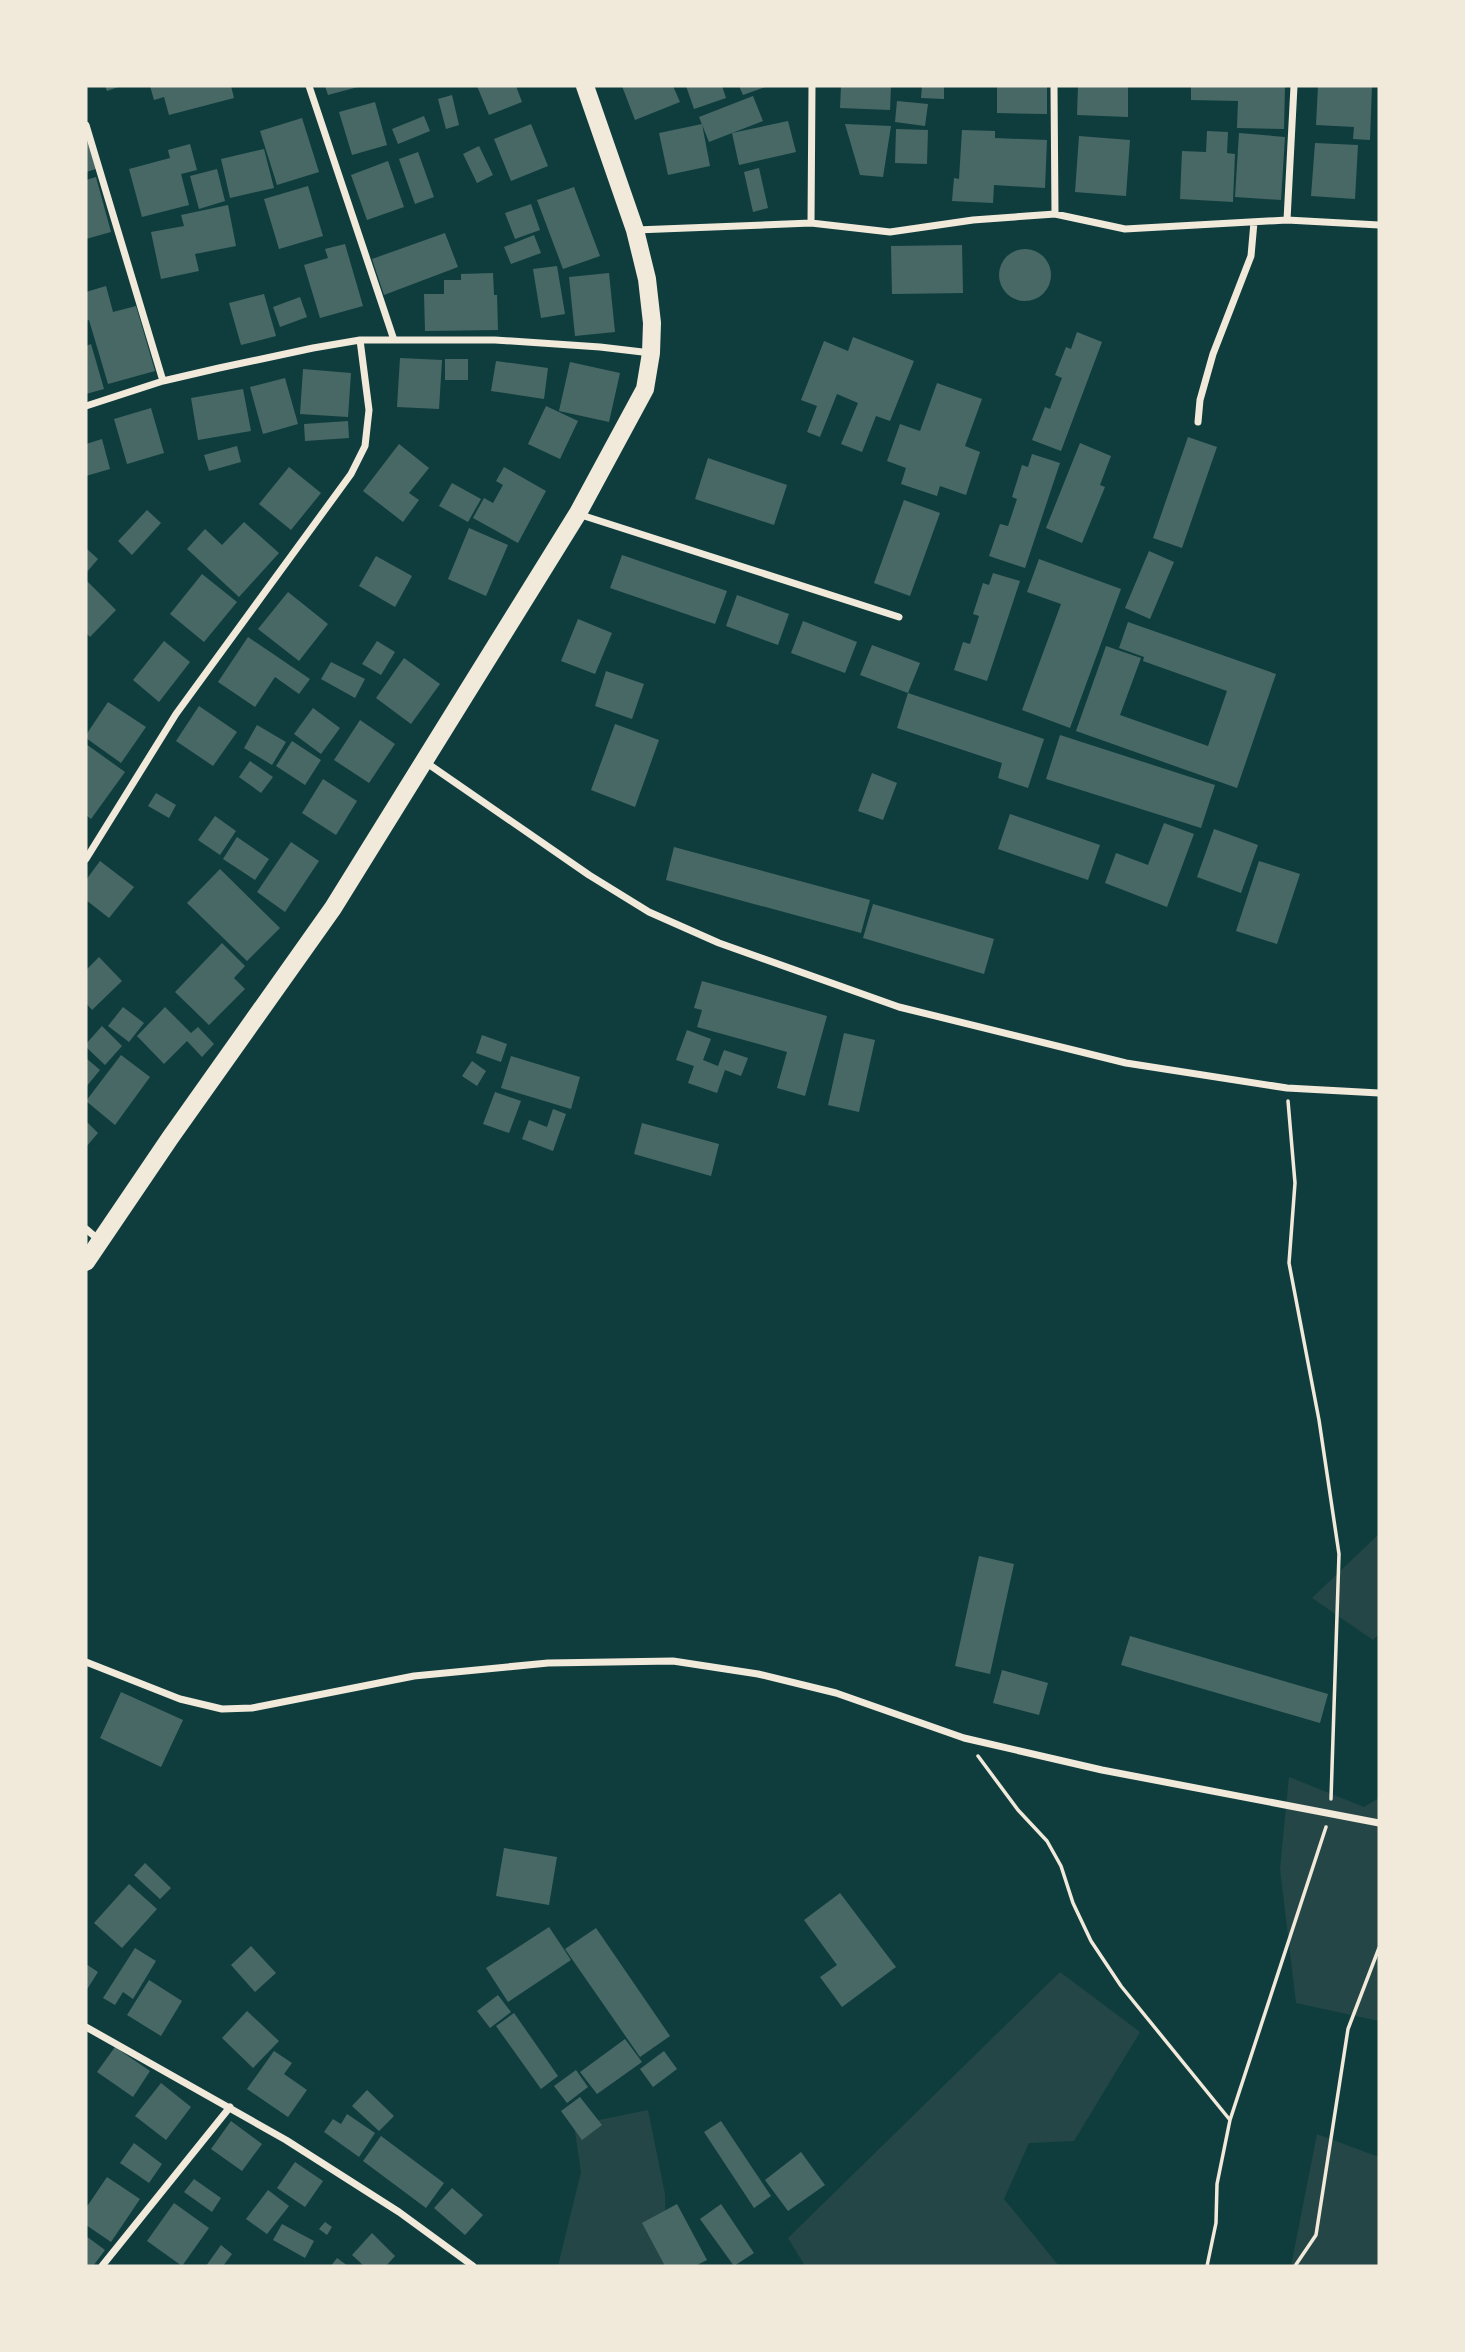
<svg xmlns="http://www.w3.org/2000/svg" width="1465" height="2352" viewBox="0 0 1465 2352" font-family="'DejaVu Sans',sans-serif">
  <style>
    .green { fill: #244646 }
    .building { fill: #486865 }
    .lines { fill: none; stroke-linecap: round; stroke-linejoin: round }
    .path { stroke: #f1e9da; stroke-width: 3.5 }
    .minor { stroke: #f1e9da; stroke-width: 7 }
    .trunk { stroke: #f1e9da; stroke-width: 18 }
  </style>
  <rect width="100%" height="100%" fill="#0f3d3e"/>
  <path class="green" d="M1379 1534V1634L1373 1640 1312 1598Z
    M1289 1777 1364 1807 1379 1798V2021L1296 2003 1280 1869Z
    M1060 1972 1140 2032 1074 2141 1029 2143 1004 2199 1059 2266H805L788 2238Z
    M648 2110 665 2194 666 2242 688 2266H558L581 2172 574 2125Z
    M1317 2134 1376 2156 1379 2154V2266H1291Z"/>
  <path class="building" d="M105 86H121L107 91Z
    M150 86H231L234 98 169 115 164 97 154 100Z
    M325 86H358V87L328 95Z
    M477 86H516L522 102 489 115Z
    M622 86H673L680 102 635 120Z
    M686 86H722L726 98 694 109Z
    M739 86H768L743 95Z
    M841 86H891L890 110 840 108Z
    M922 86H944V99L921 98Z
    M997 86H1047V114L997 113Z
    M1078 86H1128V117L1077 115Z
    M1191 86H1285L1284 129 1237 128 1238 101 1191 100Z
    M1318 86H1372L1370 140 1353 139 1354 127 1316 125Z
    M452 95 459 125 446 129 438 99Z
    M753 96 763 121 732 133 788 121 796 152 739 165 732 133 709 142 699 117Z
    M897 101 928 104 925 126 895 122Z
    M375 102 387 145 352 155 339 112Z
    M424 116 430 131 398 144 392 129Z
    M302 118 319 172 277 185 260 131Z
    M531 124 548 166 511 181 494 139Z
    M702 124 710 166 668 175 659 133Z
    M845 124 891 126 883 177 860 175Z
    M896 129 928 130 927 164 895 163Z
    M962 130 995 131V138L1047 140 1045 188 994 185 993 203 952 201 954 178 959 179Z
    M1207 131 1228 132 1227 153 1235 154 1233 202 1180 199 1182 151 1206 152Z
    M1239 133 1285 137 1281 200 1235 197Z
    M1079 136 1130 140 1126 196 1075 192Z
    M86 137 96 169 86 172Z
    M1315 143 1358 145 1355 199 1311 196Z
    M190 144 197 170 181 174 189 205 142 217 129 169 170 158 168 150Z
    M479 146 493 175 477 183 463 154Z
    M264 149 274 188 230 198 221 159Z
    M418 152 434 197 415 204 399 159Z
    M388 161 404 207 367 220 351 175Z
    M759 168 768 208 753 212 744 172Z
    M217 169 225 201 199 209 190 176Z
    M96 177 111 232 86 239V180Z
    M308 186 323 236 279 249 264 199Z
    M574 187 600 256 563 269 537 200Z
    M531 204 540 230 515 239 505 213Z
    M228 205 236 246 195 254 199 271 161 279 151 232 184 226 181 215Z
    M445 233 458 267 384 295 372 259Z
    M534 235 541 253 511 264 504 247Z
    M345 244 363 306 320 318 304 265 328 258 325 249Z
    M962 245 963 293 892 294 891 246Z
    M999 275a26 26 0 1 1 52 0a26 26 0 1 1-52 0Z
    M557 266 565 314 541 318 533 269Z
    M493 273 494 295H497L498 330 425 331 424 294H444V280H461V274Z
    M609 273 615 332 575 336 569 277Z
    M106 286 113 312 136 306 155 371 108 384 89 320 86 321V292Z
    M264 294 276 336 241 345 229 303Z
    M300 297 307 317 280 327 273 307Z
    M1077 332 1102 342 1061 451 1032 440 1045 407 1050 409 1062 378 1055 375 1066 347 1071 349Z
    M853 337 914 361 890 421 876 416 862 452 841 444 858 403 837 394 820 437 807 432 817 406 801 400 824 341 848 351Z
    M91 344 104 389 86 394V346Z
    M400 358 442 360 439 409 397 407Z
    M445 359H468V380H445Z
    M496 361 548 368 544 399 491 391Z
    M570 362 620 373 609 422 559 411Z
    M303 369 351 373 348 417 300 414Z
    M285 378 298 424 263 434 250 387Z
    M937 383 982 399 965 446 980 452 966 495 940 486 937 496 901 484 906 468 887 461 900 424 920 431Z
    M243 389 251 431 198 440 191 398Z
    M546 406 578 421 560 459 528 444Z
    M151 408 164 453 127 464 114 419Z
    M348 421 349 438 305 441 304 424Z
    M1188 437 1217 447 1182 548 1153 538Z
    M102 439 110 469 86 476V444Z
    M1080 443 1111 456 1100 485 1105 487 1082 543 1046 528Z
    M399 444 429 468 409 493 419 500 403 522 363 491Z
    M237 446 241 462 209 471 204 455Z
    M1032 454 1060 463 1025 568 989 556 1000 524 1008 526 1017 499 1012 497 1022 465 1028 467Z
    M708 458 787 485 774 525 695 499Z
    M289 467 321 493 291 530 259 504Z
    M504 467 546 491 518 543 473 518 484 498 493 503 503 485 496 481Z
    M452 483 481 499 468 522 439 506Z
    M904 500 940 513 910 596 874 583Z
    M147 510 161 523 132 555 118 541Z
    M244 522 279 553 239 597 187 549 205 529 222 545Z
    M469 528 508 545 486 596 448 579Z
    M86 548 98 559 86 573Z
    M1149 551 1174 562 1150 619 1125 608Z
    M622 555 727 591 715 624 610 588Z
    M376 556 412 576 395 607 359 586Z
    M1039 559 1121 589 1070 728 1022 710 1061 604 1027 592Z
    M993 573 1020 581 987 681 954 670 963 642 970 644 979 616 973 614 983 583 989 585Z
    M202 574 237 602 204 642 170 614Z
    M86 580 116 610 90 637 86 633Z
    M288 592 328 624 299 661 258 629Z
    M737 595 789 614 778 645 726 626Z
    M578 619 612 633 595 674 561 661Z
    M803 621 857 642 845 673 791 653Z
    M1128 622 1276 674 1237 788 1076 731 1106 646 1141 658 1120 715 1208 746 1227 691 1143 661 1144 657 1119 648Z
    M248 637 310 679 299 694 275 677 255 707 218 682Z
    M164 641 190 662 159 702 133 680Z
    M377 641 395 652 381 675 362 664Z
    M872 645 920 663 908 693 1044 739 1028 788 998 778 1002 763 897 728 908 693 860 675Z
    M404 658 440 684 411 724 376 698Z
    M331 662 365 679 355 698 321 679Z
    M606 671 644 684 632 719 595 706Z
    M108 702 146 727 121 763 86 738V735Z
    M199 706 237 732 213 766 176 741Z
    M313 708 340 728 321 754 294 734Z
    M360 720 395 744 369 783 334 760Z
    M615 724 659 740 635 807 591 790Z
    M257 725 286 742 272 765 244 748Z
    M1060 735 1215 785 1201 828 1046 779Z
    M292 741 321 760 305 785 276 766Z
    M86 744 125 772 91 819 86 815Z
    M250 761 273 777 261 793 239 777Z
    M872 773 897 783 883 820 858 811Z
    M323 779 357 801 336 835 302 813Z
    M156 793 176 805 169 818 148 806Z
    M1010 814 1100 845 1088 880 998 849Z
    M215 816 236 831 220 855 198 840Z
    M1164 823 1194 834 1167 907 1105 883 1116 853 1148 865Z
    M1214 829 1258 845 1241 893 1197 877Z
    M237 837 269 859 255 880 223 859Z
    M291 842 319 861 285 912 257 892Z
    M674 847 870 900 861 933 666 880Z
    M100 861 134 887 109 918 86 900V880Z
    M1259 861 1300 874 1277 944 1236 931Z
    M220 869 280 928 247 961 187 903Z
    M873 904 994 939 984 974 863 938Z
    M222 943 245 966 234 978 245 989 209 1025 175 992Z
    M99 957 122 981 92 1010 86 1003V970Z
    M702 981 827 1016 805 1096 777 1088 787 1052 697 1027 702 1010 694 1008Z
    M123 1007 144 1023 129 1042 108 1026Z
    M165 1007 191 1033 198 1027 214 1044 202 1057 187 1041 164 1064 137 1036Z
    M102 1026 122 1046 105 1065 86 1047V1044Z
    M687 1030 711 1039 703 1060 718 1066 724 1050 748 1058 741 1076 725 1070 717 1093 688 1083 694 1066 676 1060Z
    M844 1033 875 1040 859 1112 828 1105Z
    M482 1035 507 1044 501 1062 476 1053Z
    M121 1055 150 1077 115 1125 86 1101Z
    M511 1056 580 1077 571 1109 501 1088Z
    M86 1058 100 1070 86 1087Z
    M472 1061 486 1071 477 1086 462 1076Z
    M495 1092 521 1101 509 1133 483 1124Z
    M553 1109 566 1114 553 1151 522 1139 529 1120 547 1127Z
    M86 1121 98 1133 86 1147Z
    M642 1123 719 1144 711 1176 634 1154Z
    M979 1556 1014 1564 990 1674 955 1666Z
    M1130 1636 1328 1694 1320 1723 1121 1665Z
    M1002 1670 1048 1683 1039 1715 993 1703Z
    M121 1692 183 1720 161 1767 100 1738Z
    M504 1848 557 1857 549 1905 496 1896Z
    M145 1863 171 1888 160 1899 134 1875Z
    M129 1884 157 1909 122 1948 94 1923Z
    M840 1893 896 1967 842 2007 820 1977 837 1965 804 1920Z
    M549 1927 571 1960 508 2002 486 1968Z
    M596 1928 670 2036 640 2057 565 1949Z
    M251 1946 276 1973 255 1992 231 1965Z
    M135 1948 156 1961 133 1999 123 1992 115 2005 103 1998Z
    M86 1964 98 1972 86 1991Z
    M149 1980 182 2001 161 2036 127 2015Z
    M498 1995 511 2012 490 2028 477 2011Z
    M247 2011 279 2041 253 2068 222 2038Z
    M514 2013 558 2076 541 2089 496 2026Z
    M625 2039 642 2062 597 2094 580 2072Z
    M115 2047 150 2071 133 2097 97 2072Z
    M274 2051 292 2063 284 2074 307 2090 288 2117 247 2089Z
    M664 2051 677 2069 653 2087 640 2069Z
    M576 2070 588 2087 567 2103 554 2086Z
    M161 2083 191 2107 166 2140 135 2116Z
    M367 2090 394 2116 379 2131 352 2106Z
    M580 2097 602 2125 582 2140 561 2111Z
    M347 2114 375 2133 359 2157 324 2132 333 2119 341 2124Z
    M231 2121 262 2144 242 2171 211 2149Z
    M721 2121 771 2196 754 2208 704 2132Z
    M381 2136 444 2183 426 2208 363 2161Z
    M134 2143 162 2164 149 2183 120 2163Z
    M801 2152 825 2185 788 2211 765 2180Z
    M295 2162 323 2181 305 2207 277 2188Z
    M107 2177 140 2199 111 2242 86 2225V2208Z
    M194 2179 221 2198 212 2212 184 2192Z
    M452 2188 483 2215 465 2235 434 2208Z
    M268 2190 289 2206 267 2234 246 2219Z
    M174 2203 209 2228 182 2266 147 2241Z
    M677 2204 707 2260 695 2266H665L642 2223Z
    M721 2204 754 2253 734 2266 700 2219Z
    M325 2222 332 2227 327 2235 319 2229Z
    M282 2224 314 2241 305 2258 273 2240Z
    M372 2233 395 2256 386 2266H364L352 2255Z
    M86 2236 105 2250 93 2266H86Z
    M221 2245 232 2254 223 2266H206Z
    M337 2258 348 2266H331Z"/>
  <g class="lines">
    <path class="path" d="M1288 1101 1295 1183 1289 1263 1319 1420 1339 1554 1331 1799
      M978 1756 1018 1810 1047 1841 1061 1866 1073 1903 1091 1941 1121 1986 1230 2120
      M1207 2266 1216 2223 1217 2184 1230 2120 1326 1827
      M1295 2266 1316 2235 1348 2029 1379 1948"/>
    <path class="minor" d="M309 86 394 340
      M1054 86 1055 214
      M86 125 163 381
      M1287 220 1294 86
      M811 223 812 86
      M636 230 811 223 890 232 973 220 1055 214 1125 229 1287 220 1379 225
      M86 406 163 381 219 368 313 348 360 340H495L600 347 651 353
      M1198 422 1200 400 1213 354 1251 256 1254 222
      M578 514 899 617
      M424 761 589 875 649 912 719 943 899 1007 1126 1063 1287 1088 1379 1093
      M86 859 176 714 351 474 365 446 369 410 360 340
      M86 1229 99 1240
      M86 1662 180 1699 222 1709 252 1708 414 1676 548 1663 673 1661 758 1674 836 1693 964 1738 1102 1770 1379 1823
      M86 2027 286 2140 399 2212 473 2266
      M102 2266 230 2107"/>
    <path class="trunk" d="M86 1262 170 1138 333 908 578 513 645 389 651 353 652 323 647 279 635 230 585 86"/>
  </g>
  <rect width="1465" height="2352" fill="none" stroke="#f1e9da" stroke-width="175"/>
</svg>
